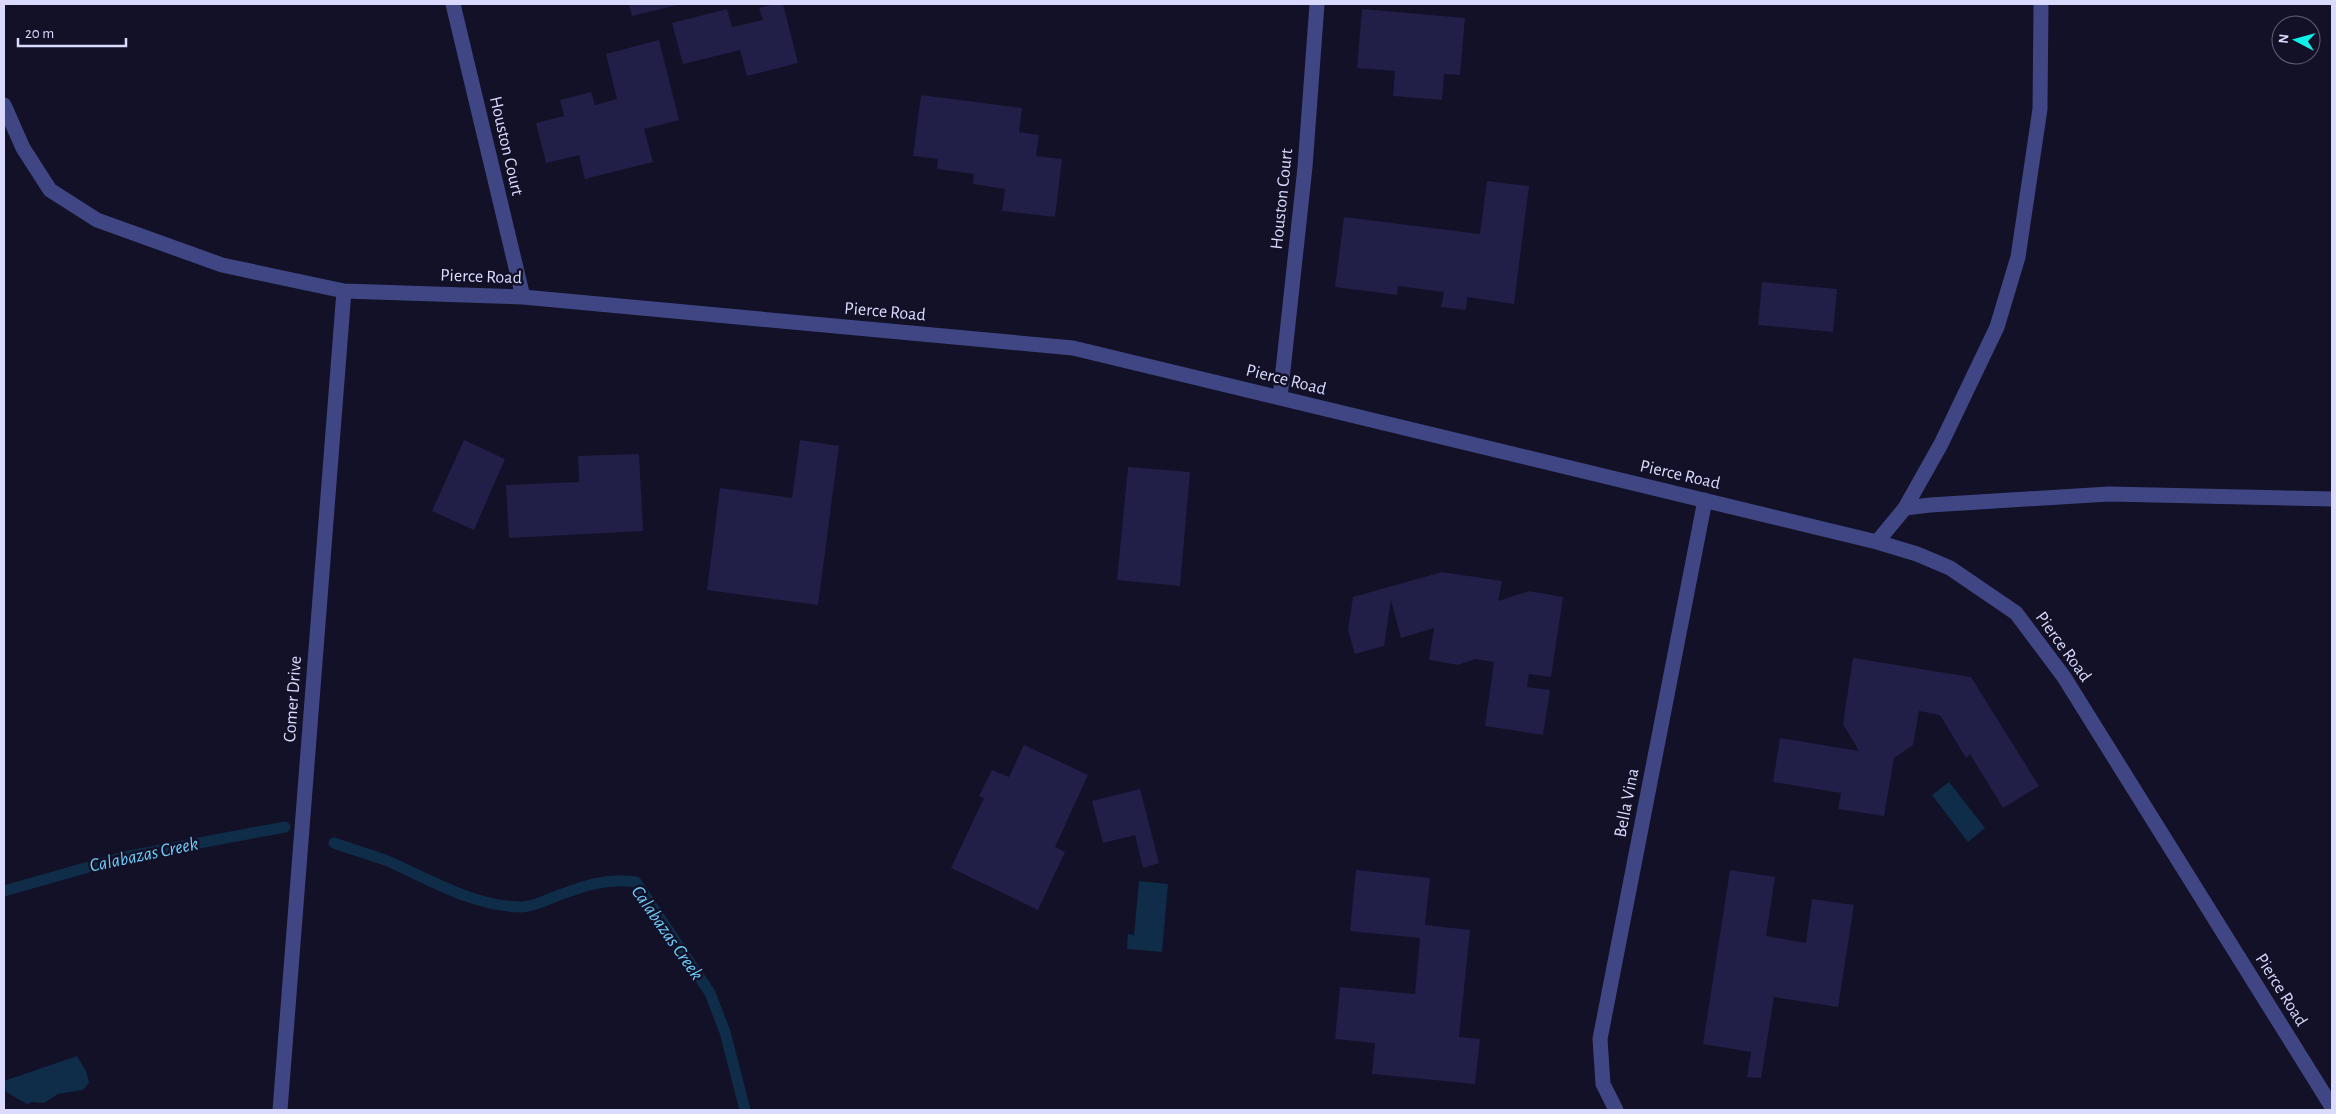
<svg xmlns="http://www.w3.org/2000/svg" width="2336" height="1114" viewBox="0 0 2336 1114" font-family="'Alegreya Sans',sans-serif">
  <style>
    .water { fill: #0f2c48 }
    .lines { fill: none; stroke-linecap: round; stroke-linejoin: round }
    .stream { stroke: #0f2c48; stroke-width: 11 }
    .building { fill: #211e47 }
    .minor { stroke: #3f4683; stroke-width: 15 }
    .labels { text-anchor: middle; dominant-baseline: central; stroke-width: 5; stroke-linejoin: round; paint-order: stroke }
    .street-label { font-size: 18px; fill: #d9dafd; stroke: #121127 }
    .water-label { font-size: 19px; font-style: italic; fill: #6dcbf7; stroke: #121127 }
  </style>
  <rect width="100%" height="100%" fill="#121127"/>
  <path class="water" d="M1949 782 1985 828 1968 842 1932 795Z
    M1139 881 1168 884 1162 952 1127 949 1128 934 1134 935Z
    M77 1056 86 1071 89 1083 83 1090 58 1094 44 1103 32 1102 27 1104 6 1092 4 1081Z"/>
  <g class="lines">
    <path class="stream" d="M334 843C351 849 368 854 385 860 430 879 471 906 521 907 533 907 544 901 554 897 581 887 607 877 636 882L710 993 725 1032 745 1110
      M4 891 124 857 285 827"/>
  </g>
  <path class="building" d="M629 4H681L632 16Z
    M775 4H783L798 63 747 76 740 50 683 64 672 23 727 9 732 27 763 20 759 8Z
    M1362 9 1465 18 1460 75 1444 74 1442 100 1393 96 1395 71 1357 68Z
    M659 40 679 120 644 129 653 162 585 179 579 155 546 163 536 123 564 116 560 100 591 92 595 105 617 99 606 54Z
    M921 95 1022 108 1019 132 1039 135 1036 156 1062 159 1055 217 1002 211 1005 189 973 184 974 174 937 169 938 159 913 156Z
    M1487 181 1529 186 1514 304 1467 297 1466 310 1441 307 1444 292 1398 286 1397 295 1335 287 1344 217 1480 234Z
    M1762 282 1837 289 1833 332 1758 325Z
    M464 440 505 459 474 530 432 511Z
    M800 440 839 446 818 605 707 590 720 488 792 498Z
    M639 454 643 531 509 538 506 485 579 482 578 456Z
    M1128 467 1190 472 1180 586 1117 580Z
    M1442 572 1502 581 1498 601 1529 591 1563 597 1551 677 1529 674 1527 687 1550 690 1543 735 1485 726 1494 662 1475 659 1458 665 1429 660 1434 628 1401 638 1391 600 1384 646 1355 654 1348 630 1353 597Z
    M1853 658 1971 677 2039 786 2003 808 1970 754 1966 758 1940 715 1919 711 1913 745 1894 758 1884 816 1838 809 1841 793 1773 782 1780 738 1859 751 1843 724Z
    M1024 745 1088 775 1055 847 1065 852 1038 910 951 868 984 798 979 796 992 770 1009 777Z
    M1140 789 1159 863 1143 868 1135 835 1103 843 1092 801Z
    M1356 870 1430 878 1425 925 1470 930 1459 1037 1480 1039 1475 1084 1372 1074 1375 1043 1335 1039 1340 987 1415 994 1420 938 1350 931Z
    M1730 870 1775 877 1766 936 1806 943 1812 899 1854 905 1838 1007 1774 997 1761 1078 1747 1077 1751 1052 1703 1044Z"/>
  <g class="lines">
    <path class="minor" d="M453 4 523 297
      M4 105 23 148 50 190 97 220 222 265 344 291 523 297 1073 348 1877 542 1917 554 1950 568 2016 613 2064 677 2332 1107
      M1280 398 1305 167 1317 4
      M1905 508 1941 444 1997 327 2018 257 2040 109 2041 4
      M1877 542 1905 508 1930 505 2109 494 2332 499
      M280 1110 344 291
      M1616 1110 1603 1084 1600 1039 1705 500"/>
  </g>
  <g class="labels">
    <g class="street-label">
      <text transform="translate(506 146) rotate(77)">Houston Court</text>
      <text transform="translate(1282 199) rotate(-84)">Houston Court</text>
      <text transform="translate(481 277) rotate(2)">Pierce Road</text>
      <text transform="translate(885 312) rotate(5)">Pierce Road</text>
      <text transform="translate(1286 380) rotate(14)">Pierce Road</text>
      <text transform="translate(1680 475) rotate(13)">Pierce Road</text>
      <text transform="translate(2063 647) rotate(54)">Pierce Road</text>
      <text transform="translate(293 699) rotate(-86)">Comer Drive</text>
      <text transform="translate(1627 803) rotate(-79)">Bella Vina</text>
      <text transform="translate(2281 990) rotate(58)">Pierce Road</text>
    </g>
    <g class="water-label">
      <text transform="translate(144 855) rotate(-12)">Calabazas Creek</text>
      <text transform="translate(667 933) rotate(55)">Calabazas Creek</text>
    </g>
  </g>
  <rect width="2336" height="1114" fill="none" stroke="#d9dafd" stroke-width="10"/>
  <g transform="translate(2296 40) rotate(276)"><circle r="24" fill="#121127" stroke="#62617d"/>
  <path d="M0-4L9 19L0 12L-9 19Z" fill="#10f2e9"/>
  <text y="-8" font-size="14" font-weight="bold" text-anchor="middle" fill="#d9dafd">N</text>
  </g>
  <path d="M18 38v8h108v-8" fill="none" stroke="#d9dafd" stroke-width="2.5"/>
  <text x="25" y="38" font-size="15" fill="#d9dafd" stroke="#121127" stroke-width="4" paint-order="stroke">20 m</text>
</svg>
